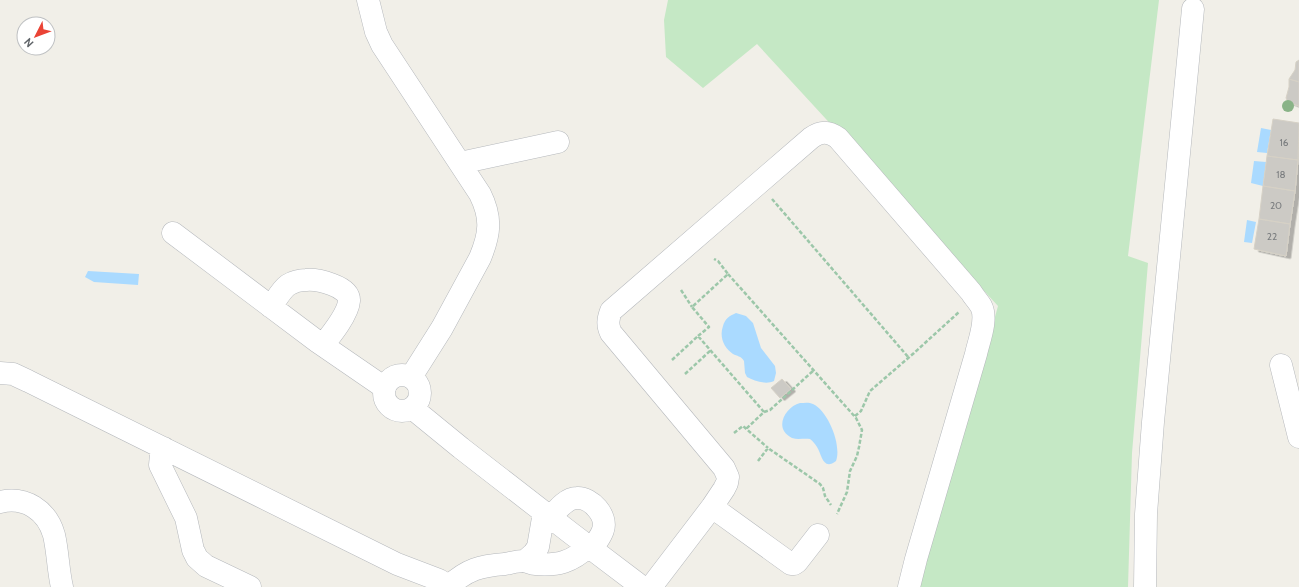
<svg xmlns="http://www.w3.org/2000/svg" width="1299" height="587" viewBox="0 0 1299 587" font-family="Cabin,sans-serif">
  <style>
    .green { fill: #c5e8c5 }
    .water { fill: #aadaff }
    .building { fill: #cccac5; stroke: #d6d1c6; filter: url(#shadow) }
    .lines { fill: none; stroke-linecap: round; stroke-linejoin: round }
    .minor-casing { stroke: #b5b8bc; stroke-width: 23 }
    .path { stroke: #9cc7a9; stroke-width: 2.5; stroke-dasharray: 4 2; stroke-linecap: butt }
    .minor { stroke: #fff; stroke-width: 22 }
    .tree { fill: #89b387 }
    .labels { text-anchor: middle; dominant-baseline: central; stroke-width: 3.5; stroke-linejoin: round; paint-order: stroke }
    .number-label { font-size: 10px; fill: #7a7d7f }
  </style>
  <defs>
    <filter id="shadow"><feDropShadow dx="4.5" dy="2.5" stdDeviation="0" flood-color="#0004"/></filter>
  </defs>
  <rect width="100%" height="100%" fill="#f1efe8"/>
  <path class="green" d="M668 0H1159L1128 256 1148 263 1132 453 1128 587H919L998 306 757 44 703 88 666 57 664 20Z"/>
  <path class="water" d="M1261 128 1271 130 1267 153 1257 152Z
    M1254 161 1266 162 1263 186 1251 183Z
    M1247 220 1256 222 1252 243 1244 242Z
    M88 271 139 274 138 285 94 282 85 277Z
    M736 313 746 316 753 323 761 348 775 366 776 373 774 381C766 385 754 381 747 377L745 373 744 361C741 356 737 356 733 354 724 348 719 337 723 326 725 319 729 316 736 313Z
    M800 403C804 403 809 402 813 404 828 411 842 445 836 461 823 471 822 455 817 447 815 444 813 441 810 439 804 438 798 440 792 438 773 429 785 407 800 403Z"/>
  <path class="building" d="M1299 60V82L1289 79 1295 70 1296 62Z
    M1289 79 1299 82V106L1288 102 1286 98 1289 87Z
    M1273 119 1299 123 1298 160 1267 156Z
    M1267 156 1298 160 1295 191 1263 186Z
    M1263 186 1295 191 1290 224 1259 219Z
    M1259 219 1290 224 1286 256 1254 249Z
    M782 379 791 389 780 398 771 388Z"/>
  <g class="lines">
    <g class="minor-casing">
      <path id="minor" d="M368 0 376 32 382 45 480 194C492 218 490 234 480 258L442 328 411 377
        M460 163 558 142
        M173 233 318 342 385 388
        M271 307C276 300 281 290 288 285 293 282 300 280 306 280 317 279 350 286 349 301 348 314 331 335 323 345
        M1281 365 1299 437
        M0 373 13 374 28 381 397 564 439 580 449 586C468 569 480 566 505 564 511 563 517 561 523 561 527 561 531 564 535 564 558 566 572 562 589 546
        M384 393a18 18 0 1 1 36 0a18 18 0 1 1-36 0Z
        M412 408 461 448 572 534 642 587
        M164 448 161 455 160 465 186 518 193 550 197 558 206 566 250 587
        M0 502C25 496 47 510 54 535 58 552 58 570 62 587
        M712 507 791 564H794L797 562 818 535
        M550 518C557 510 566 498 577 498 591 497 608 516 603 530 601 537 595 543 592 549
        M525 561 534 553 538 547 544 512
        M651 587 712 507 724 489 727 483 728 477 724 468 611 333C607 325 608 319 611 311L811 138C821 131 828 131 838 138L971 292C974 297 978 301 981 306 988 319 979 340 976 354L916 559 909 587
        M1145 587 1146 514 1153 422 1193 9"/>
    </g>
    <path class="path" d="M772 199 909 358
      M728 274 856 418 862 430 859 447 857 456 850 471 847 492 837 514
      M681 290 692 307
      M698 336 709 327 692 307 728 274 718 261 714 259
      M672 360 698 336 764 412 746 429
      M685 374 711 350
      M764 412 770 410 814 370
      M855 416 861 411 870 391 914 353 959 312
      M734 433 743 426 768 448
      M758 461 768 448 820 484 823 488 825 496 831 505"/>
    <use href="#minor" class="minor"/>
  </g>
  <circle class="tree" cx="1288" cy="106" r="6"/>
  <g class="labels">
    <g class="number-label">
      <text x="1284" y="142">16</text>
      <text x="1281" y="174">18</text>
      <text x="1276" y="205">20</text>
      <text x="1272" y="236">22</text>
    </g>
  </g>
  <g transform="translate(36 36) rotate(228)"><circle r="19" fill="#ffffff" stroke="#bfc1c3"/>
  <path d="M0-3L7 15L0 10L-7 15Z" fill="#ea4335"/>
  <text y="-6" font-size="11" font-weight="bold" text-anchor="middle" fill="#5f6368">N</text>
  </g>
</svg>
